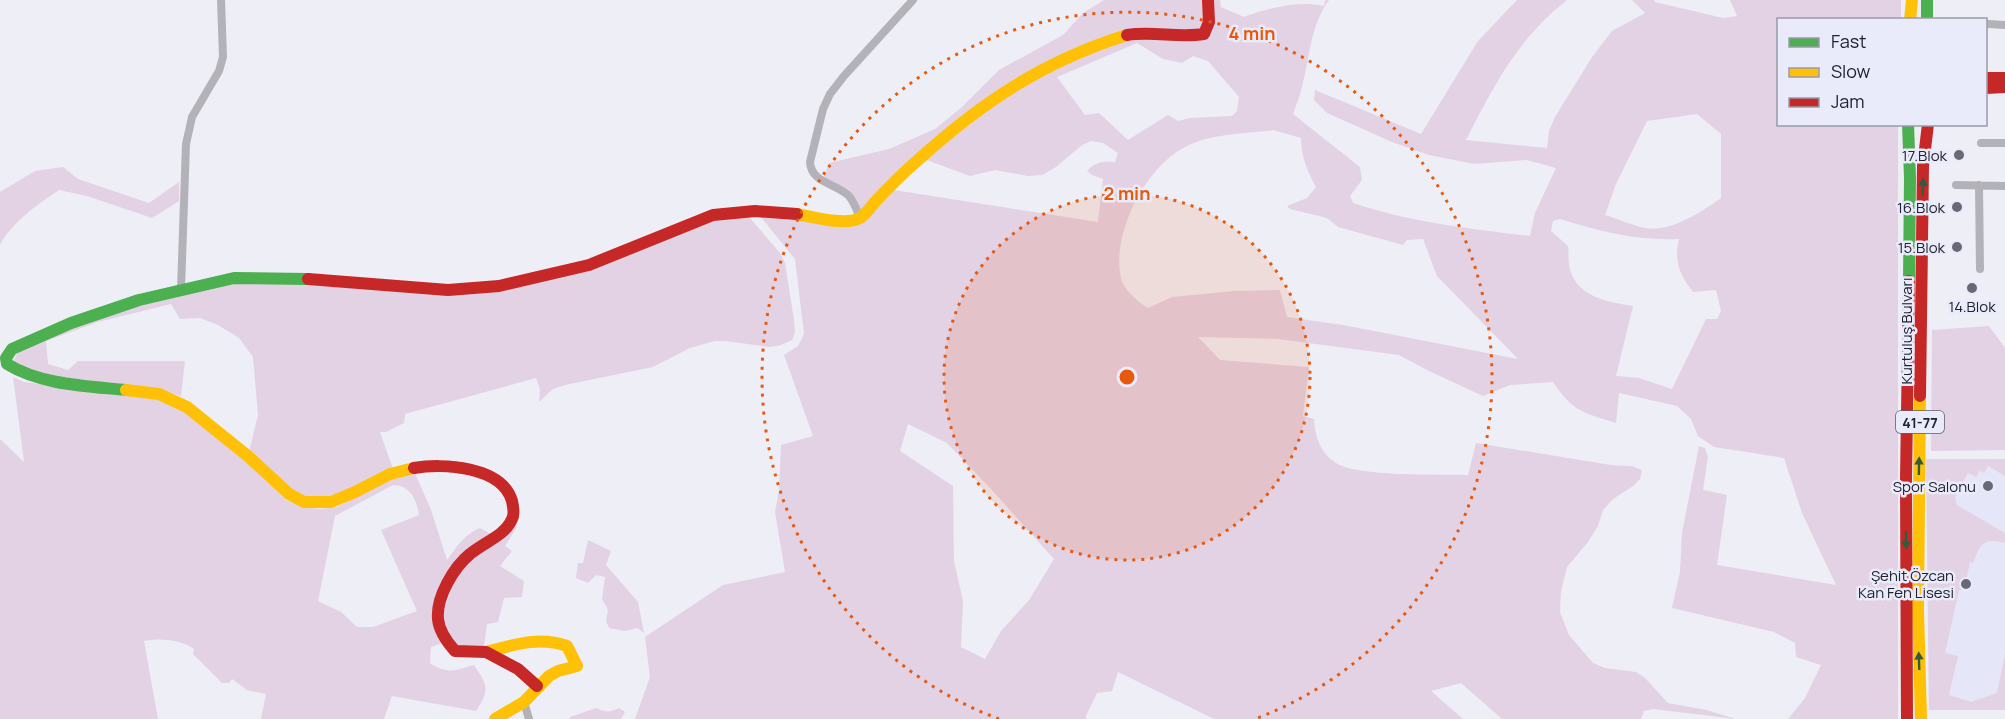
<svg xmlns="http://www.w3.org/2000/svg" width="2005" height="719" viewBox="0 0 2005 719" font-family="Manrope,sans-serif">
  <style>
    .built { fill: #e5e6f8 }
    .green { fill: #e3d2e4; fill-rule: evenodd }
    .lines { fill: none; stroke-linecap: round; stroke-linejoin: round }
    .street { stroke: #b4b2b9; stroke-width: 8 }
    .fast { stroke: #4caf50; stroke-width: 12 }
    .slow { stroke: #ffc107; stroke-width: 12 }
    .jam { stroke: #c62828; stroke-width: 12 }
    .oneway { fill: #325a3c }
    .ring { fill: none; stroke: #e8590c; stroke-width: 3; stroke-dasharray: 3 6 }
    .poi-dot { fill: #696975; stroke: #eaebfa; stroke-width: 2 }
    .labels { text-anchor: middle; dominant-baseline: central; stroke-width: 5; stroke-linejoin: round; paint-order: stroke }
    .shield { fill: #eaebfa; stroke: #5d5e6c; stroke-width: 1.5 }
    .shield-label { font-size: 14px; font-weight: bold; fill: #21222f }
    .poi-label { font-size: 15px; fill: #21222f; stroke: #eaebfa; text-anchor: end }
    .street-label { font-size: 15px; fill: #21222f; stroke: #eaebfa }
    .centre { fill: #e8590c; stroke: #eaebfa; stroke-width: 3 }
    .ring-label { font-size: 18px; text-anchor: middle; font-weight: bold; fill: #e8590c; stroke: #eaebfa; stroke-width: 5; stroke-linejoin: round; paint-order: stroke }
  </style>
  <rect width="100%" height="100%" fill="#eeeef6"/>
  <path class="built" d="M1926 459H2005V710H1929Z"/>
  <path class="green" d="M1104 0H1202L1206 22 1199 31 1148 28 1023 75 861 213 860 208 824 179 829 163 889 149 935 129 962 107 999 70 1063 35 1083 13Z
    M1212 0H1220L1221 7 1244 17C1268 8 1300 0 1324 6L1325 0H1329C1310 26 1310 57 1302 87 1300 96 1296 105 1293 114L1360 167 1362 180 1350 196 1353 203C1410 222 1471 229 1530 236L1535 213 1556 168 1527 160 1474 164 1429 155 1392 142 1327 113 1314 100 1315 90 1421 134 1478 41 1517 0H1567C1518 38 1493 87 1466 140L1547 148 1549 131 1555 117 1592 57 1612 31 1645 13 1632 0H1654L1655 2 1723 18 1737 16 1730 0H1901V19L1778 20V124L1898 125V719H1788L1805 698 1821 665 1796 657 1795 643 1774 632 1672 608 1680 572 1682 533 1699 446 1705 448 1708 457 1703 490 1727 495 1717 565 1836 585 1802 513 1784 458 1714 447 1698 436 1691 419 1677 406 1619 393 1616 423C1584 413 1573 412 1553 382L1510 385 1483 396 1431 372 1399 355 1278 339 1198 337 1220 360 1309 367 1303 416 1314 419C1315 436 1320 453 1336 463 1358 477 1439 474 1468 475L1476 443 1611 465 1632 466 1642 470 1640 479 1633 486 1613 499 1603 510 1598 526 1588 542 1567 567 1561 591 1560 612 1569 635 1593 663 1605 668 1636 672 1645 678 1668 703 1706 710 1736 719 1653 709 1644 711 1641 719H1502L1461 683 1431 691 1463 719H1214L1118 672 1112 691 1097 693 1086 716V719H635L650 677 645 637 723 585 785 572 775 512 779 491 781 445 813 436 784 355 798 346 804 334 795 259 760 216 853 225 894 190 1098 222 1103 179 1092 175 1087 171C1095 162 1103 161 1115 162L1118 153 1103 143 1091 141 1082 145 1056 167 1042 175 1028 176 995 170 970 176 924 159 1017 88 1079 55 1135 37 1202 40ZM1137 43 1163 59 1182 63 1193 56 1208 61 1239 97 1237 111 1232 116 1190 118 1178 121 1168 115 1128 140 1099 113 1085 115 1057 77ZM1697 114 1721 134V198C1702 212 1669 233 1645 228 1631 225 1618 219 1605 215L1616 184 1647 121ZM1273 130 1301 138C1301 156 1307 171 1316 187L1307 198 1287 206 1290 209 1327 218 1338 227 1403 245 1407 240 1423 239 1437 276 1518 359 1343 325 1287 317 1280 290 1234 291 1172 297 1148 308C1138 302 1123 289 1121 278 1111 234 1145 169 1183 148 1209 133 1244 134 1273 130ZM1560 219C1598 231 1638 241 1679 239 1674 261 1679 274 1693 292L1716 290 1721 311 1717 319H1706L1672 389 1639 378 1616 376 1633 306C1609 302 1579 298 1570 270 1568 263 1569 253 1568 246L1551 231 1553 221ZM908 424 947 443 991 489 1054 559 1029 600 1001 631 985 659 961 647 963 601 954 561 953 486 900 451Z
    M63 167 78 179 149 203 179 182V201L152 218 87 196 59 190C37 205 13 221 0 245V192L35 171Z
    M745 215 750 218 780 253 785 263 794 320 795 333 792 340 781 345 770 347 725 341H715L690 348 653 367 565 385 553 389 539 402 540 389 536 378 405 414 404 423 386 432H380L393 469 351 490 315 500 296 494 249 452 258 415 253 357 239 338 218 325 200 318 180 319 171 304 98 322 46 341 48 364 68 370 78 361H185L181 396 158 389 29 373 13 362 18 352 58 332 124 309 232 282 499 290 708 220Z
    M1989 326 2005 348V450L1931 451 1932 330Z
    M13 377 24 382 151 397 170 403 186 413 253 468 286 500 301 506 318 509 337 507 386 482 402 475 415 473 431 510 447 560C457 547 463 535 480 528L491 534 441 590 443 643 431 647 430 663C448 675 455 670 474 665 488 686 490 690 476 711L392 696 384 719H261L266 694 247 690 232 679 229 683H222L193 654 194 649C179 639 161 638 144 641L158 719H0V439L24 462ZM393 485C410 485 417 500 419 515L381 530 417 611 373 627H357L341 612 318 601 335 516Z
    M1926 459H2005V476L1988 466 1984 473 1980 470 1976 477 1968 473 1955 497 1957 505 2005 533V543C1983 537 1980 544 1973 563L1970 562 1964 590H1959L1945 653 1958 656 1949 695 1971 702 1997 693 2005 654V710H1929Z
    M518 525 505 546 512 551 500 566 524 581 522 597 504 598 498 622 487 624 484 646H458L449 635 442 614 455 580 468 560 500 540Z
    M588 540 611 551 606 565 638 602 644 633 637 628 625 631 609 628 606 621 608 610 602 599 605 577 596 575 588 583 576 578 578 563H583Z
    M596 708C605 712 610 713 619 708L625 712 621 719H570V717Z"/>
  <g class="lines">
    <path class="street" d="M1988 24 2005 25
      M1981 143H2005
      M1956 185 2005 186
      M1979 185 1980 269
      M860 218C857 210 854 202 849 196 836 183 811 183 810 162L823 109 830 94 844 76 913 0
      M181 289 186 144 192 117 219 71 223 57 221 0
      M524 702 529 719"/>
    <path class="fast" d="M1927 0V20
      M1908 124 1910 178 1909 281
      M126 390C87 386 41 385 7 364L6 358 12 349 71 323 139 300 234 278 308 279"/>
    <path class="slow" d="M1910 20 1912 0
      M797 214C813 217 845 226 860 218 865 215 871 207 875 202 889 187 903 173 918 160 982 102 1044 61 1127 35
      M126 390 159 394 187 407 249 457 289 494 304 502H331L355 492 390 474 414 468
      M1920 396 1918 610 1921 719
      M486 652C513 645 539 636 567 646L577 666 558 671 549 676 524 702 495 719"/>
    <path class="jam" d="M1127 35C1153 31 1178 38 1204 34L1209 22 1208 0
      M1986 78H2005
      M1986 88 2005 87
      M308 279 448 290 499 286 589 265 713 215 755 211 797 214
      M1920 396 1923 166 1928 124
      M414 468C442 463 502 466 512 501 513 506 515 514 512 519 505 536 484 542 470 554 454 567 436 597 438 619 439 630 447 642 455 651L486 652 518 669 537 686
      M1907 719 1906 479 1909 281"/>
  </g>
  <defs><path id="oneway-solid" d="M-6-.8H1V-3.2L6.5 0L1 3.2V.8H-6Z" transform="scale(1.5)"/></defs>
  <g class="oneway">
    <use href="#oneway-solid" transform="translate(1923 187) rotate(-88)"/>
    <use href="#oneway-solid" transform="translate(1919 466) rotate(-89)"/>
    <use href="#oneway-solid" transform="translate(1906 540) rotate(90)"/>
    <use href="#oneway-solid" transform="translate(1919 661) rotate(-92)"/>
  </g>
  <circle cx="1127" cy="377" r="183" fill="#e8590c" fill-opacity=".12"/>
  <g class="ring">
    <circle cx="1127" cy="377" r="183"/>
    <path d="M999 719A365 365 0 1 1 1255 719"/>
  </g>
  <g class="poi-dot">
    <circle cx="1959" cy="155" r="6"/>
    <circle cx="1957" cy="207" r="6"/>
    <circle cx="1957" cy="247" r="6"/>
    <circle cx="1972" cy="288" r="6"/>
    <circle cx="1988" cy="486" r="6"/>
    <circle cx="1966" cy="584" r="6"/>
  </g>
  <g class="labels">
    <rect class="shield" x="1896" y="411" width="48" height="22" rx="4.5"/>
    <g class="shield-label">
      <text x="1920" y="422">41-77</text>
    </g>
    <g class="poi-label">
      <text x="1947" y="155">17.Blok</text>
      <text x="1945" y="207">16.Blok</text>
      <text x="1945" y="247">15.Blok</text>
      <text x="1972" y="306" text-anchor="middle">14.Blok</text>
      <text x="1976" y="486">Spor Salonu</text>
      <text x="1954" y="575">Şehit Özcan<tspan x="1954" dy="17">Kan Fen Lisesi</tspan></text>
    </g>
    <g class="street-label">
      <text transform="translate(1906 331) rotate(-90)">Kurtuluş Bulvarı</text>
    </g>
  </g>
  <circle cx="1127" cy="377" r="9" class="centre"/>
  <g class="ring-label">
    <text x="1252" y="40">4 min</text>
    <text x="1127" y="200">2 min</text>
  </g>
  <rect x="1777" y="18" width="210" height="108" fill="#eaebfa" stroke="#9a9ba9" stroke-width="1.5"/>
  <rect x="1789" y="38" width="30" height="9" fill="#4caf50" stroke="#9a9ba9" stroke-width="1.5"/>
  <text x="1831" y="48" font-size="18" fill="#21222f">Fast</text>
  <rect x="1789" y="68" width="30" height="9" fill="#ffc107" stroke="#9a9ba9" stroke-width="1.5"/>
  <text x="1831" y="78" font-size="18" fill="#21222f">Slow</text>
  <rect x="1789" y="98" width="30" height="9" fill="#c62828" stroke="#9a9ba9" stroke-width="1.5"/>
  <text x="1831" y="108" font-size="18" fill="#21222f">Jam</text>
</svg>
